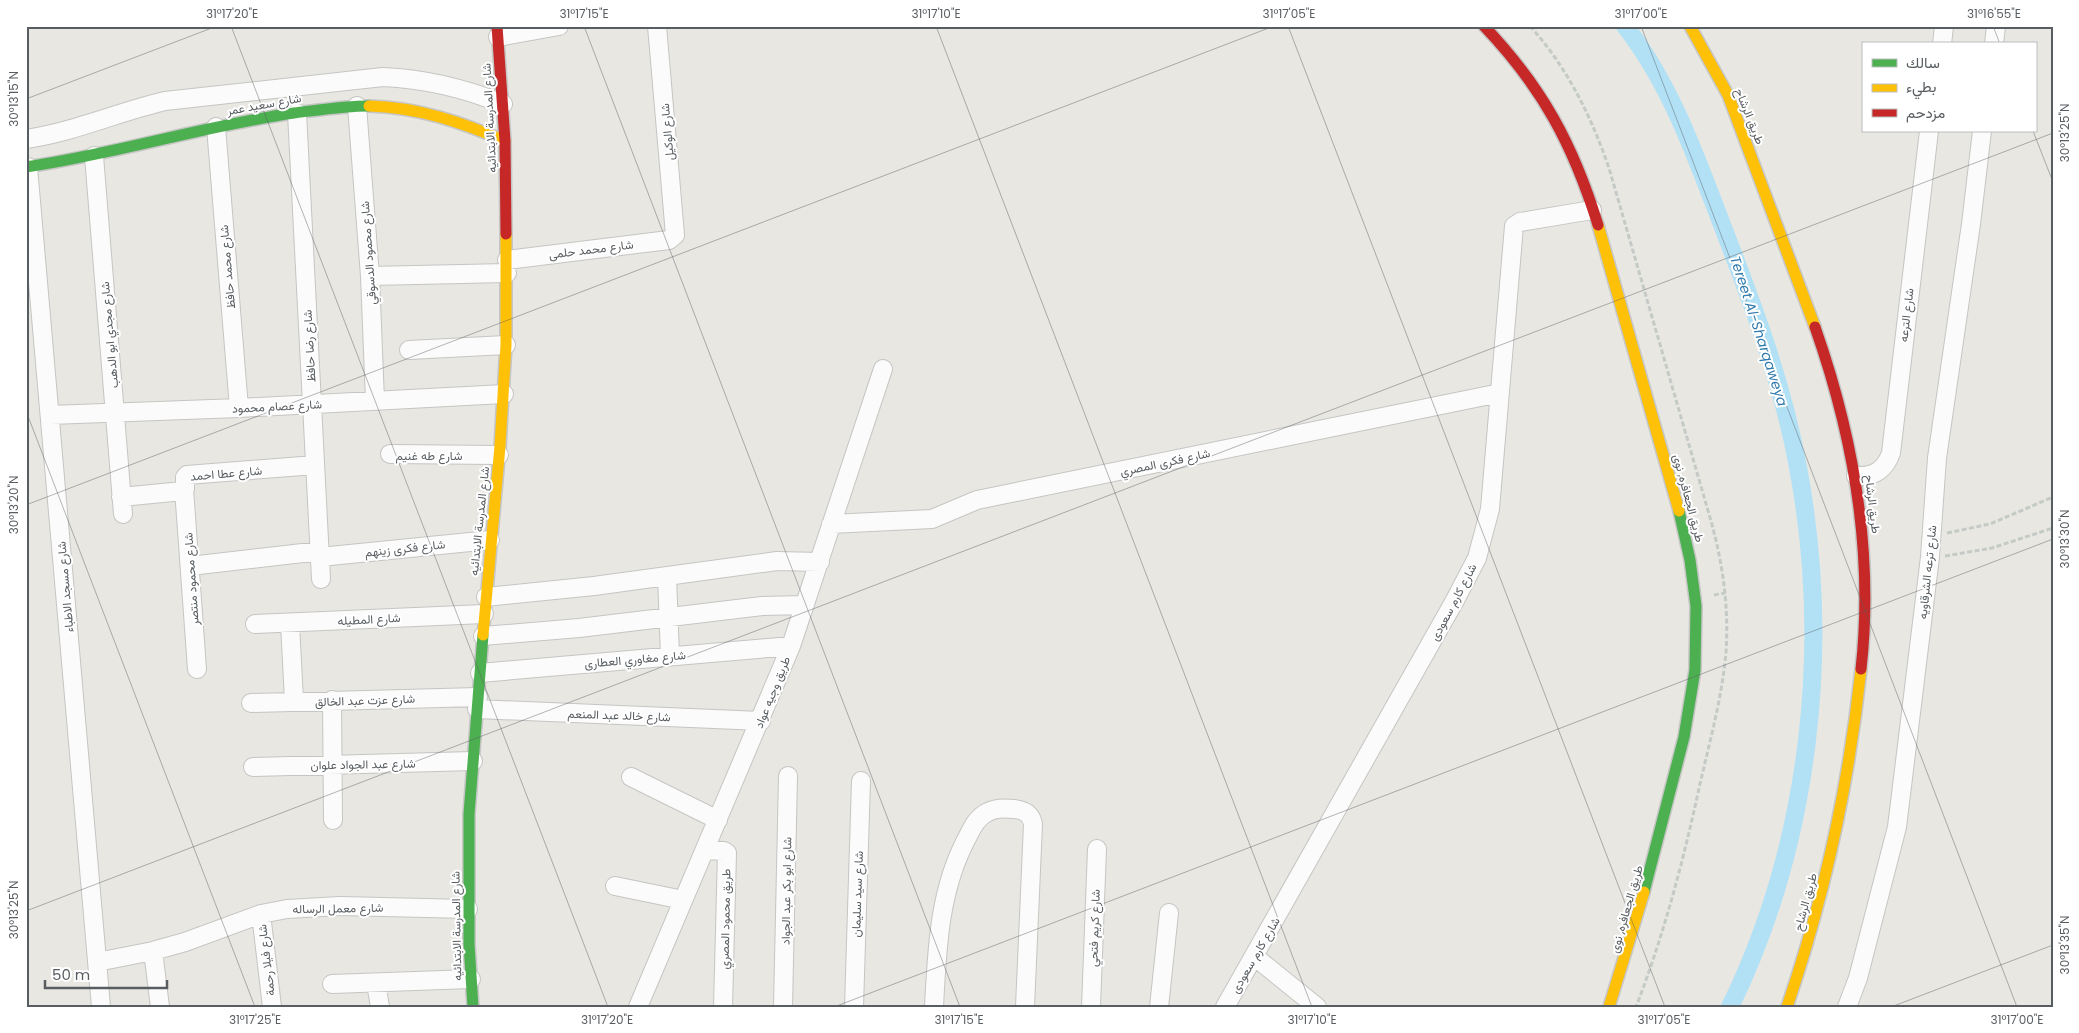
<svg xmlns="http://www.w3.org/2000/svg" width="2079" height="1033" viewBox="0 0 2079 1033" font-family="Poppins,Vazirmatn,sans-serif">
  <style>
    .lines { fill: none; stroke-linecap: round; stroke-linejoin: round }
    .canal { stroke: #b2e1f6; stroke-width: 18 }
    .street-casing { stroke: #c5c5c3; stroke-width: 20 }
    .fast-casing { stroke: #c5c6c5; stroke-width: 14 }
    .slow-casing { stroke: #c5c6c5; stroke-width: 14 }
    .jam-casing { stroke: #c5c6c5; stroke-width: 14 }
    .path { stroke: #c4cac6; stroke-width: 3; stroke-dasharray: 5 2.5; stroke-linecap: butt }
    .street { stroke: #fcfbfb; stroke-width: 18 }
    .fast { stroke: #4caf50; stroke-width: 11 }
    .slow { stroke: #ffc107; stroke-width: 11 }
    .jam { stroke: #c62828; stroke-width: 11 }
    .ticks { fill: none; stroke: #585d61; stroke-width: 1; stroke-opacity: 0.45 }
    .labels { text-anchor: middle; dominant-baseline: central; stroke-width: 4; stroke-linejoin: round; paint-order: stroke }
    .street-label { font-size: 12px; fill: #585d61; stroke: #fff }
    .water-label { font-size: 14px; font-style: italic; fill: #327bad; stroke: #fff }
    .neatline { fill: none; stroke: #585d61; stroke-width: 2 }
    .ticks-label { font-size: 12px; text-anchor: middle; fill: #585d61 }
  </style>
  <rect width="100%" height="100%" fill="#e8e7e2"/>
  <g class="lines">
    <path class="canal" d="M1625 26C1672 86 1697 160 1724 230 1753 305 1782 382 1797 462 1832 643 1811 841 1730 1007"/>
    <g class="street-casing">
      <path id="street" d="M498 37 559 26
        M1942 44 1944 26
        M1994 44 1996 26
        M357 106 370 276 375 401
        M297 113 321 579
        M216 127 239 408
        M26 139C74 132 118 112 165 101L383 77C426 79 464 88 503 104
        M94 156 123 514
        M28 167 101 1007
        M507 260 669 240 675 235 657 26
        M370 276 507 273
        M409 350 506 345
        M50 415 239 408 504 394
        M390 454 499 455
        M1856 476C1874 477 1885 470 1891 453L1929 131
        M184 489 197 669
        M121 497 183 491 185 489V477L187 475 315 465
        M831 524 932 519 977 500 1500 393
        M320 557 490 540
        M190 566 320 551
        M667 576 670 656
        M486 597 594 586 777 561 820 562
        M290 623 294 701
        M255 624 484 614
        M483 636 579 628 762 606 805 605
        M480 673 791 646
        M332 700 333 820
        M251 703 478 697
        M477 709 761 721
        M253 767 473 761
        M631 777 718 820
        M705 850 724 851 727 853 723 1007
        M615 886 683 900
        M261 914 272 1007
        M153 951 160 1007
        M1255 957 1317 1007
        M97 962 153 951 185 942 261 914 287 909 340 906 468 909
        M376 983 380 1007
        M332 984 471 979
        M638 1007 791 646 883 369
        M783 1007 788 776
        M854 1007 861 781
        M934 1007C937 949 939 890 967 838 972 828 977 817 988 812 995 808 1005 808 1014 809 1024 810 1031 813 1033 824L1025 1007
        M1091 1007 1097 849
        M1159 1007 1169 913
        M1225 1007 1454 602 1477 558 1490 509 1514 226 1520 222 1592 210
        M1847 1007 1858 978 1897 827 1930 557 1937 458 1971 224 1982 131"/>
    </g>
    <g class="fast-casing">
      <path id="fast" d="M26 167C116 154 203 126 294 113 319 110 344 106 369 106
        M1644 892 1684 737 1695 670 1696 606 1690 560 1679 511
        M473 1007 469 944V814L483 635"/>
    </g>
    <g class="slow-casing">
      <path id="slow" d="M1690 26 1728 95 1815 327
        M369 106C417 107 461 122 505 141
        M1598 225 1679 511
        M483 635 500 446 506 345V234
        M1609 1007 1644 892
        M1787 1007C1824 898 1849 784 1861 669"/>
    </g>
    <g class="jam-casing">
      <path id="jam" d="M497 26 505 141 506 234
        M1484 26C1542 87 1573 144 1598 225
        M1815 327C1854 438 1874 552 1861 669"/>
    </g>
    <path class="path" d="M1530 26C1567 67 1591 116 1609 168L1711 521C1723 564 1729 608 1726 652 1722 700 1708 747 1698 793 1682 866 1663 937 1636 1007
      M1947 533 1990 524 2053 497
      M1945 556 1992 548 2053 528
      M1714 595 1725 593"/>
    <use href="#street" class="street"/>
    <use href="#fast" class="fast"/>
    <use href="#slow" class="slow"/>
    <use href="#jam" class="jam"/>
  </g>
  <path class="ticks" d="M231 26 608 1007M584 26 960 1007M936 26 1312 1007M1288 26 1665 1007M1641 26 2017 1007M1993 26 2000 44M26 99 217 26M2033 131 2053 182M26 411 255 1007M26 505 1274 26M26 911 2053 133M834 1007 2053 539M1891 1007 2053 945"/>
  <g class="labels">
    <g class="street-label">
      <text transform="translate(264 104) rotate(-10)">شارع سعيد عمر</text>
      <text transform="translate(1750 116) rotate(68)">طريق الرشاح</text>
      <text transform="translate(489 118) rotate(-93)">شارع المدرسة الابتدائيه</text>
      <text transform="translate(667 132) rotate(-95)">شارع الوكيل</text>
      <text transform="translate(591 249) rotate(-7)">شارع محمد حلمى</text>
      <text transform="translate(368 253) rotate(-94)">شارع محمود الدسوقي</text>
      <text transform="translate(227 267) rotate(-95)">شارع محمد حافظ</text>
      <text transform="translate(1906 315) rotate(-83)">شارع الترعه</text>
      <text transform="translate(109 335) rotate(-95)">شارع مجدي ابو الدهب</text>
      <text transform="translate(309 346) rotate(-93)">شارع رضا حافظ</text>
      <text transform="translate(277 406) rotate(-3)">شارع عصام محمود</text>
      <text x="429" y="455">شارع طه غنيم</text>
      <text transform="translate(1165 462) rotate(-12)">شارع فكرى المصري</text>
      <text transform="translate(226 473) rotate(-5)">شارع عطا احمد</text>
      <text transform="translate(1689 498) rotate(75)">طريق الجعافره, نوى</text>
      <text transform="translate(1873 504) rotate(83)">طريق الرشاح</text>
      <text transform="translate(479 521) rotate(-84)">شارع المدرسة الابتدائيه</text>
      <text transform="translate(405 548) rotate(-6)">شارع فكرى زينهم</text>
      <text transform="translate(1927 572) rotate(-84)">شارع ترعه الشرقاويه</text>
      <text transform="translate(191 579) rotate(-94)">شارع محمود منتصر</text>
      <text transform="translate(65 587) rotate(-95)">شارع مسجد الاطباء</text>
      <text transform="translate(1453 602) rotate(-62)">شارع كارم سعودى</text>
      <text transform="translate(369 619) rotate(-3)">شارع المطيله</text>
      <text transform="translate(635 659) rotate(-5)">شارع مغاوري العطارى</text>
      <text transform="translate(772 692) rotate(-68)">طريق وجيه عواد</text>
      <text transform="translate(365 700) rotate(-2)">شارع عزت عبد الخالق</text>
      <text transform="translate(619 715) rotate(2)">شارع خالد عبد المنعم</text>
      <text transform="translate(363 764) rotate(-1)">شارع عبد الجواد علوان</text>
      <text transform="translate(786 891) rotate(-89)">شارع ابو بكر عبد الجواد</text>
      <text transform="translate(857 894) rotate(-88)">شارع سيد سليمان</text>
      <text transform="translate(1805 902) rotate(-75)">طريق الرشاح</text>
      <text transform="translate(338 908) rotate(-1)">شارع معمل الرساله</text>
      <text transform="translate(1626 909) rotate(-74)">طريق الجعافره, نوى</text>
      <text transform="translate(725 919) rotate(-89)">طريق محمود المصري</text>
      <text transform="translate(456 926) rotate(-91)">شارع المدرسة الابتدائيه</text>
      <text transform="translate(1094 928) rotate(-88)">شارع كريم فتحي</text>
      <text transform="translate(1255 955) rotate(-60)">شارع كارم سعودى</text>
      <text transform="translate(266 960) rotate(-97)">شارع فيلا رحمة</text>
    </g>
    <g class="water-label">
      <text transform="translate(1759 331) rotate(72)">Tereet Al-Sharqaweya</text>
    </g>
  </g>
  <rect width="2079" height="1033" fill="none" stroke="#ffffff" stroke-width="55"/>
  <rect x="1862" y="42" width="175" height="90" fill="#ffffff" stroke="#bcbec0"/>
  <rect x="1872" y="59" width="25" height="8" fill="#4caf50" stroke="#bcbec0"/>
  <text x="1906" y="68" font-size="15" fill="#585d61">سالك</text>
  <rect x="1872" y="84" width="25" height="8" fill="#ffc107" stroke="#bcbec0"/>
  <text x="1906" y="92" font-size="15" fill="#585d61">بطيء</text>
  <rect x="1872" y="109" width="25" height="8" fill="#c62828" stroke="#bcbec0"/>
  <text x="1906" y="118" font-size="15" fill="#585d61">مزدحم</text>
  <path d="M45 980v8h122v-8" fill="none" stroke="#585d61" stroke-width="2.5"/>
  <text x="52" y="980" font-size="15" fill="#585d61" stroke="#ffffff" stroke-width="4" paint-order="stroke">50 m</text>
  <rect x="28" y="28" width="2024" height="978" class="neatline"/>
  <g class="ticks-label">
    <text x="232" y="18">31°17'20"E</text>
    <text x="584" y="18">31°17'15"E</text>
    <text x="936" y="18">31°17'10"E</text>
    <text x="1289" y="18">31°17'05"E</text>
    <text x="1641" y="18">31°17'00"E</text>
    <text x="1994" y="18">31°16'55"E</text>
    <text transform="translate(14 99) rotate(-90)" y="4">30°13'15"N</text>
    <text transform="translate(2065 133) rotate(-90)" y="4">30°13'25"N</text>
    <text transform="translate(14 505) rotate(-90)" y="4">30°13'20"N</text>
    <text transform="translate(2065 539) rotate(-90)" y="4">30°13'30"N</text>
    <text transform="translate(14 910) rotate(-90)" y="4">30°13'25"N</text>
    <text transform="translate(2065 945) rotate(-90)" y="4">30°13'35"N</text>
    <text x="255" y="1024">31°17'25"E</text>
    <text x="607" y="1024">31°17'20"E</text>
    <text x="959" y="1024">31°17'15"E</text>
    <text x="1312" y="1024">31°17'10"E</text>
    <text x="1664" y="1024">31°17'05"E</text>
    <text x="2017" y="1024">31°17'00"E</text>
  </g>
</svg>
